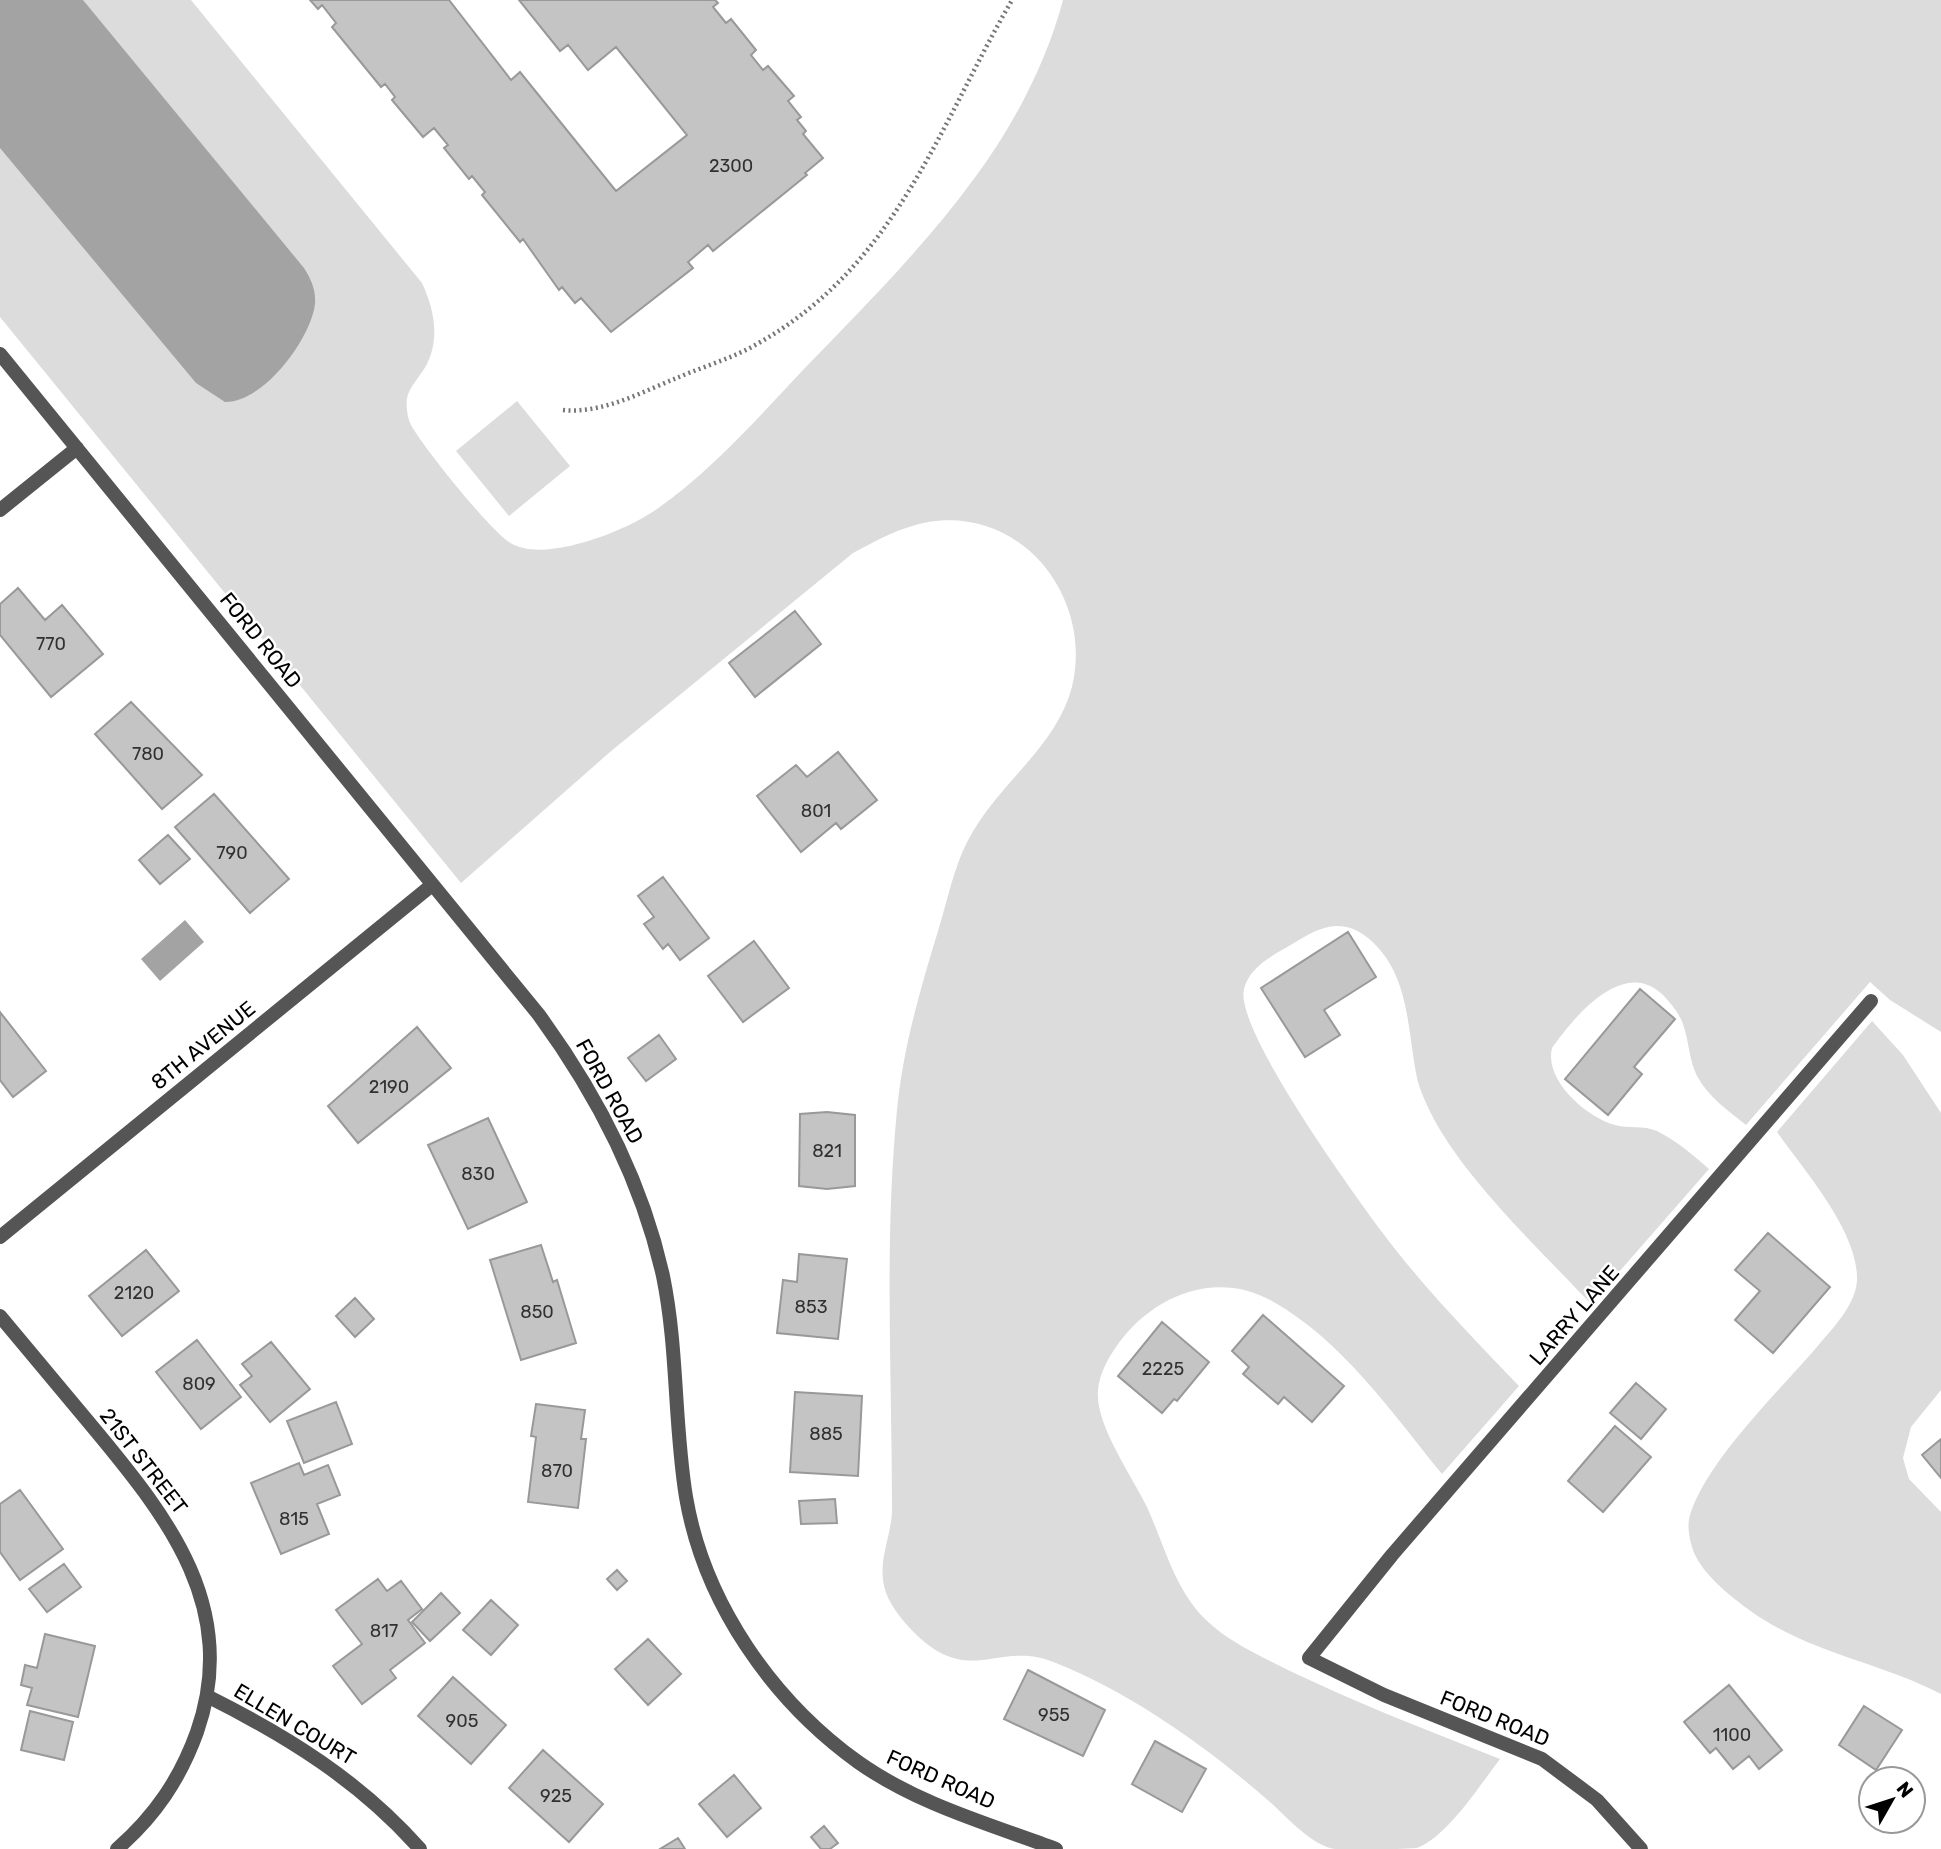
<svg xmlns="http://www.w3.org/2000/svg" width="1941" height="1849" viewBox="0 0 1941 1849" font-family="Rubik,sans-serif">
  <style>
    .green { fill: #dcdcdc }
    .water { fill: #a3a3a3 }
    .building { fill: #c4c4c4; stroke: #999; stroke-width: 2 }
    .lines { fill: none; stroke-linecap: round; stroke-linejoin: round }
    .path { stroke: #777; stroke-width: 4.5; stroke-dasharray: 2 3.5; stroke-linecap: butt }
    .minor { stroke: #555; stroke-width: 14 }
    .labels { text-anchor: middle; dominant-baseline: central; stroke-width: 5; stroke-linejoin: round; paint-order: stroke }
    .number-label { font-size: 18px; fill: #313131 }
    .street-label { font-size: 21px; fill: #000; stroke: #fff }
  </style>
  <rect width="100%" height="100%" fill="#fff"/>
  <path class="green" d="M0 0H191L422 283C434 309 440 337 427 364 421 376 410 385 407 398 406 407 407 417 411 425 423 447 489 529 509 542 542 565 626 531 657 509 711 471 758 418 804 369 862 309 927 244 976 176 1014 125 1047 61 1063 0H1941V1032L1890 1000 1870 982 1746 1125C1729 1111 1708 1097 1697 1076 1689 1060 1689 1041 1683 1024 1680 1015 1672 1005 1665 997 1626 955 1576 1014 1552 1048 1544 1080 1586 1117 1615 1125 1629 1129 1643 1125 1657 1131 1677 1141 1693 1155 1709 1169L1591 1304C1542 1252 1471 1185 1436 1123 1428 1108 1419 1090 1416 1073 1407 1025 1409 972 1368 938 1344 919 1324 925 1299 940 1280 952 1250 964 1244 989 1234 1029 1354 1194 1382 1232 1423 1287 1472 1337 1519 1386L1442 1474C1392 1413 1343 1341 1272 1301 1215 1269 1151 1296 1116 1347 1107 1360 1099 1375 1098 1391 1095 1424 1132 1476 1147 1507 1164 1544 1174 1588 1205 1619 1228 1642 1261 1656 1290 1671 1359 1704 1429 1731 1500 1759 1480 1785 1447 1837 1417 1848 1406 1849 1388 1849 1376 1849 1363 1849 1348 1849 1335 1849 1312 1846 1287 1817 1270 1802 1207 1747 1133 1694 1056 1663 995 1637 969 1694 906 1624 895 1611 885 1597 883 1580 880 1555 892 1533 892 1509 892 1376 884 1243 897 1110 903 1048 920 990 938 931 946 905 952 877 962 853 997 771 1090 736 1074 632 1062 562 1001 510 928 522 901 527 877 540 853 553L610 752 461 883 0 317Z
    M517 401 570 466 509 516 456 451Z
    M1872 1021 1903 1055 1941 1113V1390L1911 1427 1903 1458 1909 1479 1941 1512V1694C1879 1662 1810 1653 1752 1612 1731 1597 1699 1572 1692 1547 1689 1537 1687 1525 1690 1515 1708 1458 1782 1389 1821 1342 1835 1326 1857 1302 1857 1279 1858 1231 1804 1170 1777 1132Z"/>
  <path class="water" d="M0 0H83L304 268C311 279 316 290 315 304 311 339 263 403 225 402L196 383 0 148Z
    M185 920 204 942 160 981 141 959Z"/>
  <path class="building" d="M310 0H449L511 80 520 72 616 191 687 135 616 47 588 70 568 45 560 51 519 0H715L718 3 713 7 726 23 731 19 756 50 751 55 763 70 768 66 794 96 788 101 801 117 797 120 806 131 803 134 823 158 805 173 807 175 713 251 708 245 688 262 693 268 611 332 581 298 575 303 562 287 559 290 523 239 520 242 482 195 485 192 472 176 469 179 444 148 448 145 434 128 423 137 392 100 395 97 385 84 381 87 332 27 336 23 322 5 318 9Z
    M18 588 45 620 62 605 103 654 51 697 0 635V604Z
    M795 611 821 644 755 697 729 663Z
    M131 702 202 775 162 809 95 734Z
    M838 752 877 800 841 829 836 823 801 852 757 796 796 765 807 777Z
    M214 794 289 879 250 913 175 827Z
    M168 835 190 859 160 884 139 860Z
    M663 877 709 938 680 960 668 944 663 949 644 924 654 917 638 896Z
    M1348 932 1376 977 1324 1010 1340 1035 1305 1057 1261 988Z
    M754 941 789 988 743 1022 708 976Z
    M1640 989 1675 1019 1634 1067 1642 1074 1608 1115 1565 1079Z
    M0 1012 46 1071 13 1097 0 1080Z
    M417 1027 451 1068 358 1143 328 1106Z
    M659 1035 676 1059 646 1081 628 1058Z
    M827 1112 855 1115V1186L827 1189 799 1186 800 1114Z
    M488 1118 527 1202 468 1229 428 1145Z
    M1768 1233 1830 1287 1773 1353 1735 1320 1760 1291 1735 1270Z
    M541 1245 553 1282 557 1280 576 1343 521 1360 490 1260Z
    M146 1250 179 1291 122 1336 89 1296Z
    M799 1254 847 1259 838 1339 777 1333 783 1280 797 1282Z
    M355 1298 374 1319 355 1337 336 1316Z
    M1263 1315 1344 1386 1312 1422 1284 1397 1278 1404 1243 1374 1249 1367 1232 1351Z
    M1162 1322 1209 1362 1177 1401 1174 1399 1162 1413 1118 1376Z
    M197 1340 241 1397 201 1429 156 1372Z
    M271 1342 310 1389 270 1422 240 1385 252 1376 242 1364Z
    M1636 1383 1666 1409 1641 1439 1610 1413Z
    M795 1392 862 1396 858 1476 790 1472Z
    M336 1402 352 1444 304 1463 287 1421Z
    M536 1404 585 1410 581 1439H586L578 1508 528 1502 536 1437 531 1436Z
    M1615 1426 1651 1457 1603 1512 1568 1481Z
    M1941 1439V1478L1922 1455Z
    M299 1463 304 1475 328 1465 340 1495 317 1504 329 1534 281 1554 251 1483Z
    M20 1490 63 1549 20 1580 0 1552V1504Z
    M835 1499 837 1523 801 1524 799 1501Z
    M64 1564 81 1587 47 1612 29 1589Z
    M617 1570 627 1581 617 1590 607 1579Z
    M378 1579 387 1591 401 1581 422 1609 408 1620 425 1643 390 1670 396 1678 362 1704 333 1666 362 1644 336 1610Z
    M441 1593 460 1613 430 1641 412 1622Z
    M491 1600 518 1625 491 1655 463 1630Z
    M45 1634 95 1646 78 1717 27 1705 32 1688 21 1685 25 1665 37 1668Z
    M648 1639 681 1674 648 1705 615 1669Z
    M1028 1670 1105 1710 1083 1756 1004 1719Z
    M453 1677 506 1725 471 1764 418 1716Z
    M1729 1685 1782 1750 1759 1769 1749 1756 1733 1769 1716 1748 1710 1753 1684 1722Z
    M1864 1706 1902 1730 1876 1770 1839 1745Z
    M30 1711 73 1722 64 1760 21 1750Z
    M1155 1741 1206 1769 1182 1812 1132 1784Z
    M543 1750 603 1804 569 1842 509 1788Z
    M734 1775 761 1808 727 1837 699 1804Z
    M824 1826 838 1843 830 1849H821L811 1837Z
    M678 1838 685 1849H660Z"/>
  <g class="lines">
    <path class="path" d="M563 410C603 414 644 391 679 377 705 366 733 358 757 344 896 266 938 128 1012 0"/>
    <path class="minor" d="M0 354 539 1015C596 1093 642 1181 663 1276 678 1349 674 1424 686 1497 704 1603 772 1700 858 1762 917 1804 989 1824 1056 1849
      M0 510 77 448
      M0 1237 432 885
      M0 1316C32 1354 64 1393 96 1431 169 1519 240 1609 197 1732 180 1779 155 1816 117 1849
      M207 1696C287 1736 360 1781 420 1849
      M1641 1849 1597 1800 1542 1759 1384 1695 1309 1658 1392 1555 1871 1001"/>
  </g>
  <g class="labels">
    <g class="number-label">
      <text x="731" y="166">2300</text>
      <text x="51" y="644">770</text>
      <text x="148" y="754">780</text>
      <text x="816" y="811">801</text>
      <text x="232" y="853">790</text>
      <text x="389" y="1087">2190</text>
      <text x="827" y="1151">821</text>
      <text x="478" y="1174">830</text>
      <text x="134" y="1293">2120</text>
      <text x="811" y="1307">853</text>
      <text x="537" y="1312">850</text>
      <text x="1163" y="1369">2225</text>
      <text x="199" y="1384">809</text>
      <text x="826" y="1434">885</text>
      <text x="557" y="1471">870</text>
      <text x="294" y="1519">815</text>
      <text x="384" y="1631">817</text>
      <text x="1054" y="1715">955</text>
      <text x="462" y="1721">905</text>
      <text x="1732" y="1735">1100</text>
      <text x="556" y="1796">925</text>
    </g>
    <g class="street-label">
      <text transform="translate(261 640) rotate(51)">FORD ROAD</text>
      <text transform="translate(203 1045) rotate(-39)">8TH AVENUE</text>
      <text transform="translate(610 1091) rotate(61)">FORD ROAD</text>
      <text transform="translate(1574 1315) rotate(-49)">LARRY LANE</text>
      <text transform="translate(144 1461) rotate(52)">21ST STREET</text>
      <text transform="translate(1495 1718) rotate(22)">FORD ROAD</text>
      <text transform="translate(295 1724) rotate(31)">ELLEN COURT</text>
      <text transform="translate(941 1779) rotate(24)">FORD ROAD</text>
    </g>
  </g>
  <g transform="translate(1892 1800) rotate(51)"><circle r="33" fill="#ffffff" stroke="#999999" stroke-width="2"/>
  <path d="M0-5L12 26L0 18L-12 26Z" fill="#000000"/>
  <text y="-10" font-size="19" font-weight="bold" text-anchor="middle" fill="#000000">N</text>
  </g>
</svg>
